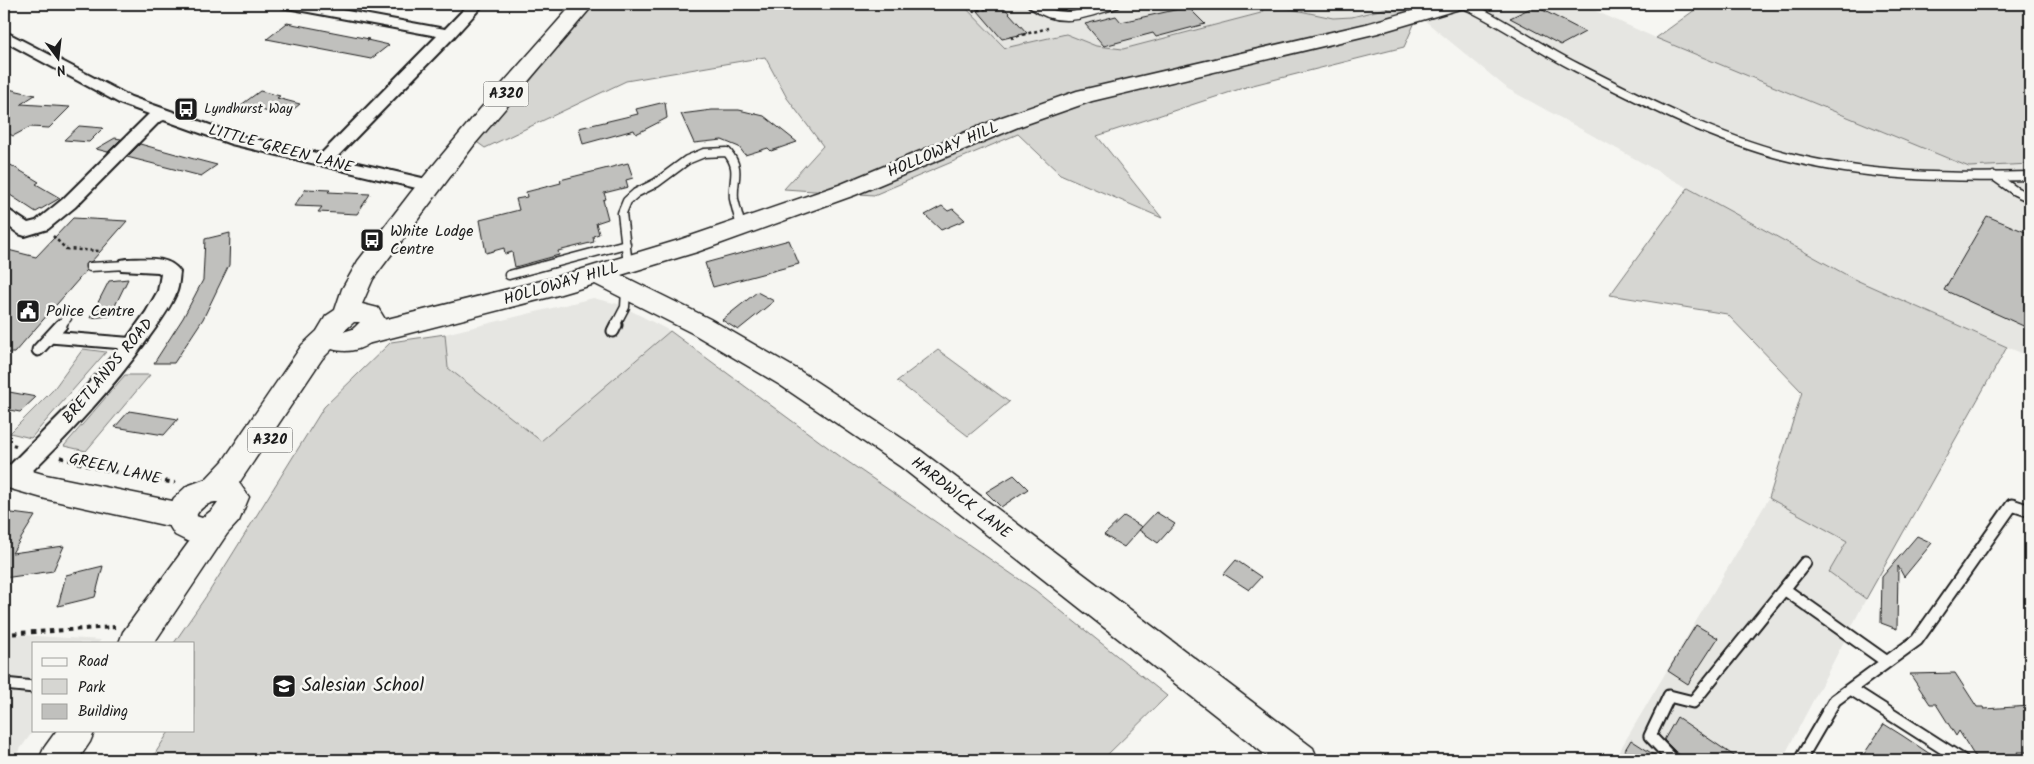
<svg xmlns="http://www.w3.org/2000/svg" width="2034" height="764" viewBox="0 0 2034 764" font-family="Kalam,sans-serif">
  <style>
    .built { fill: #e6e6e2 }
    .green { fill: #d6d6d2; stroke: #797977 }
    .building { fill: #c0c0bd; stroke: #1c1c1c }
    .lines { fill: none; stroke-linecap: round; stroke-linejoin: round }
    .lane-far1-casing { stroke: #1c1c1c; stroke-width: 11 }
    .lane-casing { stroke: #1c1c1c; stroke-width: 15 }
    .street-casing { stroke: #1c1c1c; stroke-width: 4 }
    .secondary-casing { stroke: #1c1c1c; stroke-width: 3 }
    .primary-casing { stroke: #1c1c1c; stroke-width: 3 }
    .path-far1 { stroke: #1c1c1c; stroke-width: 2.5; stroke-dasharray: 3 3; stroke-linecap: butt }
    .path { stroke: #1c1c1c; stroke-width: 4; stroke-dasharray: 4.5 4.5; stroke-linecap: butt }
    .lane-far1 { stroke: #f6f6f2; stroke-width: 8 }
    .lane { stroke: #f6f6f2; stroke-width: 11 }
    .street { fill: #f6f6f2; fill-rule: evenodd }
    .secondary { fill: #f6f6f2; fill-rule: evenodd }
    .primary { fill: #f6f6f2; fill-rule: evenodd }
    .labels { text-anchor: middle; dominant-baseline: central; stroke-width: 5; stroke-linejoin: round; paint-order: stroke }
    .far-poi-label { font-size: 14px; fill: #1c1c1c; stroke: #f6f6f2; text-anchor: start }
    .shield { fill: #f6f6f2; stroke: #5d5d5c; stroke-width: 1 }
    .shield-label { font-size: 15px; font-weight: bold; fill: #1c1c1c }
    .street-label { font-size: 16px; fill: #1c1c1c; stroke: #f6f6f2 }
    .poi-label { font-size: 16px; fill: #1c1c1c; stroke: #f6f6f2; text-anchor: start }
    .near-poi-label { font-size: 19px; fill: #1c1c1c; stroke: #f6f6f2; text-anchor: start }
  </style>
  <rect width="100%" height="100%" fill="#f6f6f2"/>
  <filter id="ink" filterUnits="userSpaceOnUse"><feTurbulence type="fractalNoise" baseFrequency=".02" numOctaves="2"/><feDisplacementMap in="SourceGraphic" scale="10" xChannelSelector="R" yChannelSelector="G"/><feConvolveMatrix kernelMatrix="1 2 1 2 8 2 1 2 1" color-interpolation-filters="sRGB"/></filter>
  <g filter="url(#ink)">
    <path class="built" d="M962 4H1267L1261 13 1123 49 1096 46 1066 34 1005 48Z
      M1267 4H1403L1352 17 1332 18Z
      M1480 4H1580L1656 38 1969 167 2030 164V357L1854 279 1508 89 1424 20Z
      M593 298 618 304 670 331 541 442 448 368 445 334Z
      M1769 498 1847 541 1830 572 1866 599 1782 760H1614Z
      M4 634 101 640 98 643H34V730L12 760H4Z"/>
    <path class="green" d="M572 4H962L1005 48 1066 34 1096 46 1123 49 1261 13 1267 4 1333 18 1352 17 1403 4H1423L1404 47 1249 86 1097 136 1162 218 1060 174 1018 134 874 195 784 189 823 146 787 98 765 57 626 81 485 148 463 132Z
      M1703 4H2030V164L1969 167 1656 38Z
      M1688 188 1854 279 2007 347 1866 599 1829 572 1847 541 1769 498 1802 392 1727 314 1610 295Z
      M670 331 841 457 1035 590 1167 696 1102 760H151L170 730H194V643H174L209 592 324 407 391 342 445 334 448 368 541 441Z
      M83 349 106 352 31 438 10 433 53 390Z
      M938 350 1009 402 968 436 897 381Z
      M125 375H150L86 451 64 446Z"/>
    <path class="building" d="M972 4H1001L1027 33 1002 39Z
      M1535 6 1585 32 1561 45 1510 18Z
      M1188 7 1205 24 1156 37 1153 33 1104 46 1085 24 1116 16 1121 22Z
      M287 23 369 39 367 40 389 45 371 59 267 39Z
      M4 88 35 95 21 104 70 107 49 128 30 127 13 136 4 131Z
      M260 91 280 96 277 98 300 104 285 116 241 105Z
      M665 102 667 118 636 134 634 130 583 144 579 128 638 114 636 109Z
      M712 110H739L764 116 797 142 771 151 768 148 745 155 739 147 722 140 694 143 681 114Z
      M79 126 103 128 89 142 64 140Z
      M115 138 121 139 108 152 96 149Z
      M140 144 194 159 217 165 201 176 127 157Z
      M4 161 39 182 36 184 60 198 36 212 4 191Z
      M628 163 633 178 626 180 628 187 604 193 606 199 603 200 608 219 596 223 599 234 593 236 594 242 558 251 559 255 515 267 512 252 505 254 504 248 486 253 480 220 519 210 516 199 527 197 526 192 561 183 560 180Z
      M306 189 330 190 328 192 370 194 357 214 318 212 322 207 294 206Z
      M942 206 948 211 953 209 965 220 941 230 925 215Z
      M1987 216 2030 234V329L1944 290Z
      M73 218 127 221 92 261 85 264 86 271 14 353H4V249L36 257Z
      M230 233 229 265 203 319 174 363H154L183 318 203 280 205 239Z
      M789 240 799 264 713 287 705 263Z
      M128 279 110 316 90 318 109 281Z
      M757 292 774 301 738 330 722 320Z
      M4 391 36 397 20 412 4 409Z
      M129 411 178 419 164 435 115 427Z
      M1014 475 1028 489 1001 507 986 492Z
      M4 512 35 516 12 553 64 546 53 571 4 578Z
      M1156 512 1175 524 1158 543 1139 530Z
      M1124 516 1142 527 1124 547 1104 535Z
      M1917 536 1932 543 1904 577 1898 566 1897 629 1881 623 1882 577Z
      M1236 560 1261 577 1249 590 1224 574Z
      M103 566 95 597 58 606 66 575Z
      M1696 625 1718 638 1688 684 1668 671Z
      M1955 673 1977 707H1983L1984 709 2030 706V752H2017L2020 759 1977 760 1959 731 1956 736 1936 704H1930L1910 674Z
      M1677 717 1740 760H1687L1676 752 1664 740Z
      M1884 724 1903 736 1939 760H1860Z
      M1631 740 1662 760H1619Z"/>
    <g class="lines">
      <g class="lane-far1-casing">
        <path id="lane-far1" d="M1032 4C1061 26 1085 13 1116 4
          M1464 4C1503 22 1538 48 1576 67 1643 101 1712 137 1785 156 1865 177 1948 178 2030 176
          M1994 176 2015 191 2030 198
          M628 265 622 213 627 201 636 193 656 183 687 160 704 153 727 152C742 170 732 179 734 199 736 208 739 218 741 227
          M90 267 127 265
          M509 275 626 244
          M60 326 67 318
          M615 326 625 307 626 290"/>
      </g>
      <g class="lane-casing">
        <path id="lane" d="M613 331 616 325
          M50 337 136 344
          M38 350 61 325
          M1784 589 1887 662
          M4 684 34 687
          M1851 689 1962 760
          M1673 760 1650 736 1669 696 1693 702 1805 563
          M1800 760 1835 700 1917 640 2012 505 2030 511"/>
      </g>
      <g class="street-casing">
        <path id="street" d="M280 4H309L445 29 469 4H484L454 37 336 158 435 181 438 185 435 189 429 191 231 144 164 120 159 122 75 207 48 229 25 236 19 234 4 223V209L10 211 28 223 36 221 63 199 149 114 119 103 4 41V31L131 97 241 136 321 154 437 36 287 8 282 7Z
          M127 259C144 259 170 255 180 272 179 278 179 285 177 291 171 307 159 323 149 337 112 390 66 438 20 483L12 486 4 483V471L71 404 125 341 146 312 158 291 161 274 158 272 121 270 118 265 121 260Z"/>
      </g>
      <g class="secondary-casing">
        <path id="secondary" d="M1436 4H1466L1463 8 1378 33 1092 101 1018 127 855 195 697 252 621 275 710 319 800 371 921 451 1313 748 1318 760H1272L901 467 780 385 692 333 595 284 554 296 363 345 354 342 350 335 354 328 363 325 553 278 679 240 839 185 1002 117 1077 91 1366 24Z
          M4 463 46 475 182 503 193 507 197 516 193 525 182 529 46 499 4 487Z"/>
      </g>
      <g class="primary-casing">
        <path id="primary" d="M573 4H594L474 145 373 279 362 304 378 308 386 321C378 344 355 356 332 349L322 359 239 483 249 497 239 521 227 534 154 643H119L123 632 189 542 175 535 167 522V512L174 498 187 486 206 479 223 461 302 345 317 331 326 316 335 310 342 289 358 261 412 191 481 108ZM354 322H360L353 329 343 332ZM215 502H218L212 510 202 518 196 516C199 509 207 503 215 502Z
          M57 730H95L90 742 78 760H39L44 748Z"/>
      </g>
      <path class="path-far1" d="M971 4 973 11 1008 5
        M1011 38 1048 28
        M53 236 66 249 99 251"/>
      <path class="path" d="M4 443 16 446
        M60 457 96 468 175 483
        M4 634 115 627"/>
      <use href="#lane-far1" class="lane-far1"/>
      <use href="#lane" class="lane"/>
      <use href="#street" class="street"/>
      <use href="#secondary" class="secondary"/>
      <use href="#primary" class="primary"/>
    </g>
  </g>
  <defs>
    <g id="bus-square" transform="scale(1.25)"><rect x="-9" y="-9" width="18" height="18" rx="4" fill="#1c1c1c" stroke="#f6f6f2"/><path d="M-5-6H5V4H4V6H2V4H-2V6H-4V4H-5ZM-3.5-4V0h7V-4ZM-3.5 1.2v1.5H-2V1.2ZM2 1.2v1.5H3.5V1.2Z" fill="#fff"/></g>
    <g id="civic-square" transform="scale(1.25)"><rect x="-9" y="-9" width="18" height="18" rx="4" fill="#1c1c1c" stroke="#f6f6f2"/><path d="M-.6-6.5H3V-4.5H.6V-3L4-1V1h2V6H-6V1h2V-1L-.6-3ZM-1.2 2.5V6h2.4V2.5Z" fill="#fff"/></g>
    <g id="school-square" transform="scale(1.25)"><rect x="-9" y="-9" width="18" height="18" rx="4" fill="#1c1c1c" stroke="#f6f6f2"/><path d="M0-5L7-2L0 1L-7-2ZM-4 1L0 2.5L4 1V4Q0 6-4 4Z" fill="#fff"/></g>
  </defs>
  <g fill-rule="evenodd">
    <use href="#bus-square" x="186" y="109"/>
    <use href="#bus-square" x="372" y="240"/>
    <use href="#civic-square" x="28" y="311"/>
    <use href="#school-square" x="284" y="686"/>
  </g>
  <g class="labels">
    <g class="far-poi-label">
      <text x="204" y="109">Lyndhurst Way</text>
    </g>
    <g class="shield">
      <rect x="483.5" y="81.5" width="45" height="25" rx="4"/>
      <rect x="247.5" y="427.5" width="45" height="25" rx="4"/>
    </g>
    <g class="shield-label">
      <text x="506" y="94">A320</text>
      <text x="270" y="440">A320</text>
    </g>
    <g class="street-label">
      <text transform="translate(281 149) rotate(15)">LITTLE GREEN LANE</text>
      <text transform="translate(943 150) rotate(-23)">HOLLOWAY HILL</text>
      <text transform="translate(561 284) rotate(-16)">HOLLOWAY HILL</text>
      <text transform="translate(108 371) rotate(-50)">BRETLANDS ROAD</text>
      <text transform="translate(115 469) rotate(13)">GREEN LANE</text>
      <text transform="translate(961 498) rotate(38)">HARDWICK LANE</text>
    </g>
    <g class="poi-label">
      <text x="390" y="231">White Lodge<tspan x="390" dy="18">Centre</tspan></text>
      <text x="46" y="311">Police Centre</text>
    </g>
    <g class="near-poi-label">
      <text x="302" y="686">Salesian School</text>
    </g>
  </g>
  <rect width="2034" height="764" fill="none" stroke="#f6f6f2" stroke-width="20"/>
  <rect x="10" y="10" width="2014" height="744" fill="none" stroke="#1c1c1c" stroke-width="2" filter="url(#ink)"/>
  <rect x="32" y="642" width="162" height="90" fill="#f6f6f2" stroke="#9f9f9c"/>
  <rect x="42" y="658" width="25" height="8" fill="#f6f6f2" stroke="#9f9f9c"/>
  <text x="78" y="666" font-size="15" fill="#1c1c1c">Road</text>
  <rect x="42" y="679" width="25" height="15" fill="#d6d6d2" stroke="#9f9f9c"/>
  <text x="78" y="692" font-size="15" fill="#1c1c1c">Park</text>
  <rect x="42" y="704" width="25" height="15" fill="#c0c0bd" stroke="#9f9f9c"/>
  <text x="78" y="716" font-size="15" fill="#1c1c1c">Building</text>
  <g transform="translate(58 58) rotate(165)" stroke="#f6f6f2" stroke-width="4" paint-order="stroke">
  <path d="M0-4L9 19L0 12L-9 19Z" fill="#1c1c1c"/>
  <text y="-8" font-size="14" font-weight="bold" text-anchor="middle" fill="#1c1c1c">N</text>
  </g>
</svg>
